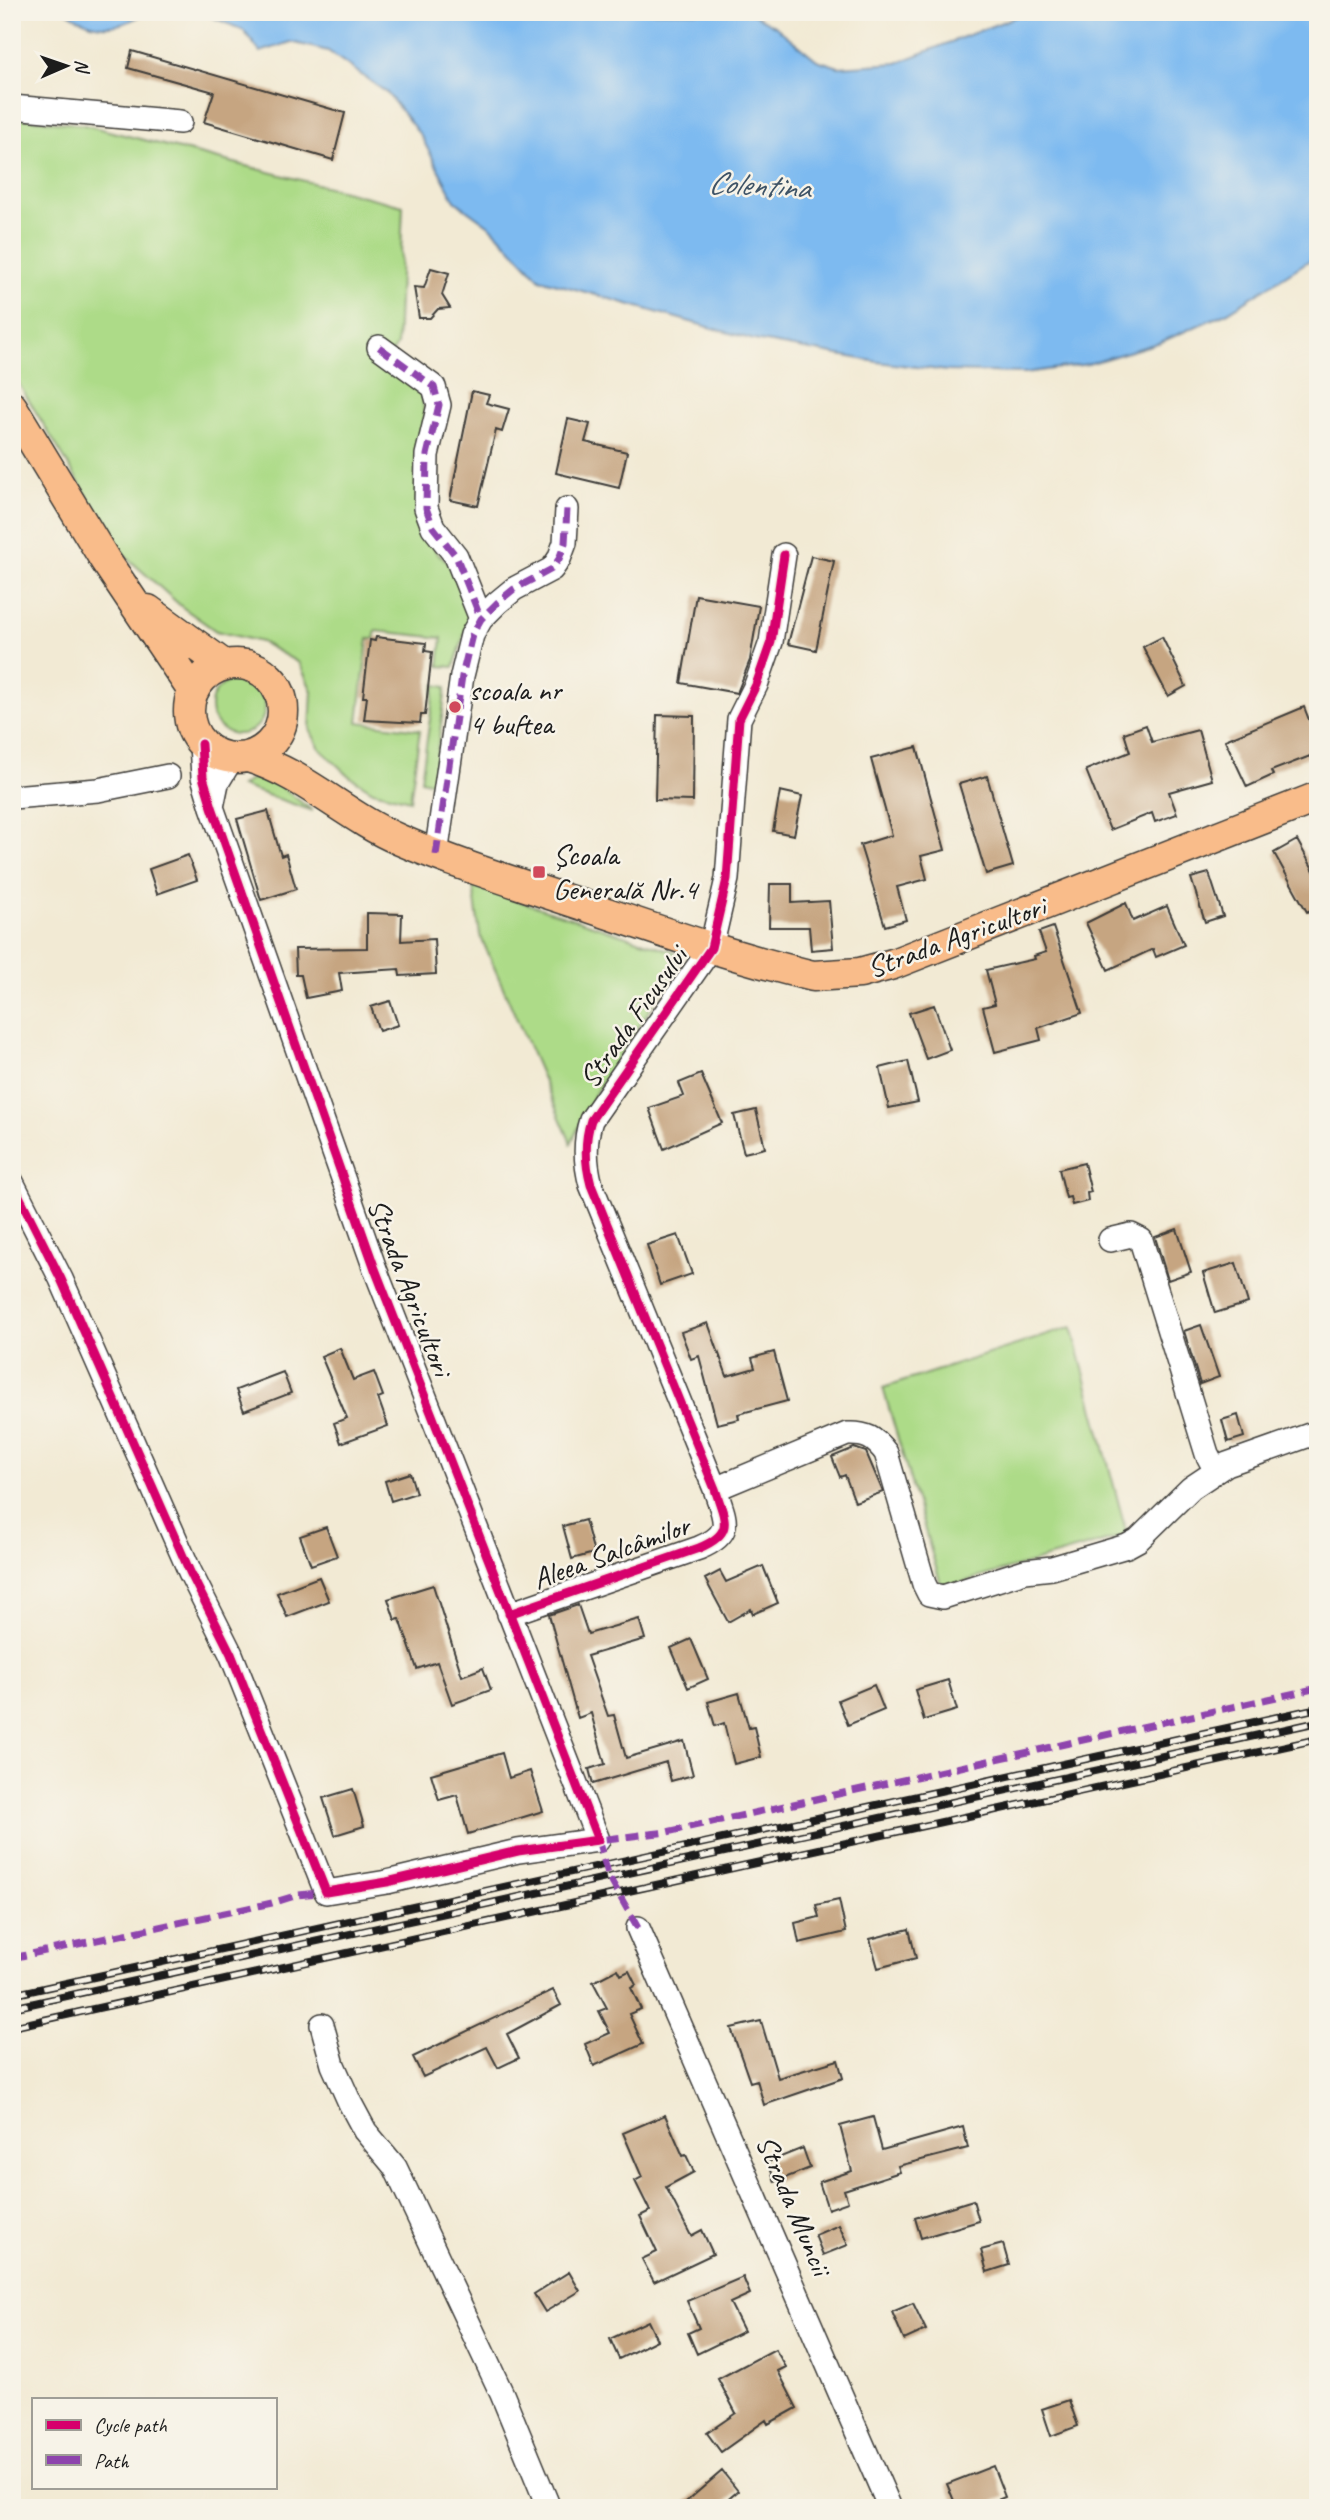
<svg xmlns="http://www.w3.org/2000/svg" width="1330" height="2520" viewBox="0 0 1330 2520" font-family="Caveat,sans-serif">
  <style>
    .green { fill: #addb88; stroke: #647c52; stroke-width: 2 }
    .water { fill: #7dbaf0; stroke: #4c6b86; stroke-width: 2 }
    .building { fill: #c6a581 }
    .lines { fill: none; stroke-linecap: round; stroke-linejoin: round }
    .minor-casing { stroke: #3c3b38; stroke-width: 26 }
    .major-casing { stroke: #3c3b38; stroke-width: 33 }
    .minor { stroke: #fff; stroke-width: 23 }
    .major { stroke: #f9bc8a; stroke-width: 30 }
    .rail-casing { stroke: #1c1c1c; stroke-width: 8 }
    .rail { stroke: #f7f3e8; stroke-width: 5; stroke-dasharray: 16; stroke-linecap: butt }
    .quiet { stroke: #8e44ad; stroke-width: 7; stroke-dasharray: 14 7; stroke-linecap: butt }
    .cycleway-casing { stroke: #f7f3e8; stroke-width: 13 }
    .cycleway { stroke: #d6006c; stroke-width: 9 }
    .poi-dot { fill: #d1495b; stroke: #f7f3e8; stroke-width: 2.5 }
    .labels { text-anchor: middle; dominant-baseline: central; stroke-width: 5; stroke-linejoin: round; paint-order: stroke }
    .poi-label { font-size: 30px; fill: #1c1c1c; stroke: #f7f3e8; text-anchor: start }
    .street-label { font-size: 30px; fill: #1c1c1c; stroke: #f7f3e8 }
    .water-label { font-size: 32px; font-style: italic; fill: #3e5366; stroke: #f7f3e8 }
  </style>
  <rect width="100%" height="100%" fill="#f7f3e8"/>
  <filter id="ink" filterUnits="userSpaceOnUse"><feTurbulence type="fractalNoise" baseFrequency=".0143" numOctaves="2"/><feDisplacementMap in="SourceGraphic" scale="14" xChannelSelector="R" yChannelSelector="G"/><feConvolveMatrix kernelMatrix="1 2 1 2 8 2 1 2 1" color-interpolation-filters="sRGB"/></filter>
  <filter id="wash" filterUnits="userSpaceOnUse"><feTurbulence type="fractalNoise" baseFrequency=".00686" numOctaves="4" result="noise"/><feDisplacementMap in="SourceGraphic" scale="28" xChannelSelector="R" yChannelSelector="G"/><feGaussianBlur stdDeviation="1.57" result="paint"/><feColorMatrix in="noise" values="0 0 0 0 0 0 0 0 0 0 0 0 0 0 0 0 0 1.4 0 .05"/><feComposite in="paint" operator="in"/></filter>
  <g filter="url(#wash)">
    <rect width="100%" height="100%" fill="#f2ead4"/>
    <path class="green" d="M12 117 85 125 403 206 397 345 387 360 421 387 424 411 422 519 437 554C456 562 464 596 471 614L454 667 439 666 442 638 376 631 374 639H368L358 722 420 730 410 800 373 791 349 776 320 749 310 730 312 691 299 663 261 642 216 631 182 607 123 554 12 373Z
      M211 707a27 27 0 1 1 54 0a27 27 0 1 1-54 0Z
      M435 685 446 687 433 783 421 780Z
      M253 778 277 784 313 811 241 786Z
      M473 886 672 951 678 956 679 965 596 1092 571 1143 480 935Z
      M1072 1327 1127 1535 942 1588 883 1388Z"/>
    <path class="water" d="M67 12H147C118 30 97 32 67 12Z
      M200 12H749L776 27 817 60 839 67 897 63 1015 17 1016 12H1318V255L1228 312 1161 342 1088 364 1025 373 947 371 878 362 754 340 540 279 492 228 455 201 421 136 387 93 328 51 291 42 260 52 243 30Z"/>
    <g id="blocks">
      <path class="building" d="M132 51 345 113 333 160 204 122 214 92 128 68Z
        M431 268 449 273 442 295 450 308 438 309 430 318H419L414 287 424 288Z
        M472 391 489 395 486 403 509 409 502 432 496 430 478 506 450 500Z
        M568 419 590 424 585 442 627 452 619 488 556 473Z
        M811 556 834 561 816 650 788 644Z
        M696 595 759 606 750 660 737 693 681 683Z
        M376 637 426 643 425 651 432 652 425 715H421L420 723 364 720 367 697H363L370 640 375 641Z
        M1162 637 1186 686 1168 696 1143 647Z
        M1304 707 1318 743V753L1271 771 1273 775 1247 787 1225 740Z
        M657 715 694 716 693 801 655 800Z
        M1146 725 1152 742 1198 730 1212 780 1169 792 1177 814 1155 822 1152 813 1110 830 1086 770 1130 752 1124 733Z
        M917 747 945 850 921 856 927 879 897 887 906 920 885 926 860 845 892 835 871 759Z
        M987 776 1013 866 986 874 959 784Z
        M780 791 802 796 794 835 773 831Z
        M268 811 281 856 286 854 296 889 261 900 237 819Z
        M1297 840 1318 878V906L1307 912 1274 853Z
        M188 855 197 880 157 894 149 869Z
        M1209 873 1223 916 1205 922 1191 878Z
        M770 884H792V903L829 901 833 948 811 950 809 927H769Z
        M1126 903 1133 921 1167 906 1184 945 1156 957 1153 949 1108 970 1086 923Z
        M367 913 402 914 401 941 434 939 436 974 400 976 399 969 339 973 342 991 306 998 301 975H296L295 949 367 948Z
        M1053 927 1082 1013 1038 1028 1041 1040 995 1052 983 1007 995 1004 986 970 1035 959 1034 956 1046 952 1039 932Z
        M390 1001 398 1025 379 1031 371 1007Z
        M934 1005 950 1050 926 1059 909 1013Z
        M908 1061 918 1102 889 1108 880 1068Z
        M701 1074 722 1123 664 1149 649 1108 684 1096 679 1083Z
        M756 1110 765 1148 744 1153 734 1115Z
        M1084 1163 1091 1192 1087 1193 1088 1201 1072 1205 1070 1197 1066 1198 1059 1169Z
        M1177 1229 1191 1272 1168 1280 1155 1237Z
        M678 1235 692 1274 660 1285 647 1245Z
        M1236 1263 1248 1303 1215 1313 1203 1273Z
        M708 1323 727 1376 755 1368 752 1358 774 1352 787 1401 738 1414 739 1419 717 1424 699 1356 691 1359 681 1332Z
        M1201 1325 1219 1377 1200 1384 1184 1331Z
        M340 1348 353 1380 374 1372 383 1396 378 1398 388 1426 341 1443 334 1423 347 1418 321 1356Z
        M283 1372 291 1393 244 1411 236 1390Z
        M1238 1415 1244 1437 1228 1442 1222 1420Z
        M854 1448 866 1452 883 1492 855 1502 845 1475 840 1477 832 1457Z
        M410 1473 416 1493 391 1501 385 1481Z
        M585 1520 594 1553 572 1559 563 1526Z
        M326 1527 337 1556 311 1565 300 1536Z
        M763 1566 778 1603 753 1614 751 1609 728 1622 705 1579 720 1571 726 1582Z
        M319 1577 329 1601 287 1617 277 1593Z
        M433 1585 462 1676 483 1668 491 1690 452 1704 437 1662 417 1669 400 1619 395 1620 388 1599Z
        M578 1605 588 1634 639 1619 645 1639 587 1656 608 1716 614 1715 626 1758 684 1741 693 1775 671 1781 666 1762 593 1784 589 1769 605 1764 591 1713 578 1718 549 1615Z
        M691 1639 708 1679 688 1688 671 1648Z
        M948 1680 957 1710 924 1720 915 1690Z
        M874 1685 884 1710 848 1725 838 1700Z
        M739 1693 749 1728 754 1727 761 1757 734 1764 724 1723 715 1726 708 1702Z
        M502 1753 509 1778 530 1771 543 1811 468 1834 457 1795 439 1800 431 1774Z
        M353 1789 364 1826 335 1835 323 1798Z
        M839 1900 846 1932 799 1943 795 1923 819 1917 816 1905Z
        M909 1929 916 1958 878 1968 870 1939Z
        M618 1969 621 1975 629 1971 636 1985 631 1988 641 2009 629 2014 643 2044 594 2066 585 2044 610 2033 599 2011 607 2008 593 1982Z
        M553 1990 561 2005 507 2034 519 2058 498 2068 487 2047 423 2077 413 2057Z
        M761 2021 778 2078 838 2060 843 2078 764 2105 757 2080 750 2082 731 2028Z
        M665 2115 683 2156 686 2155 694 2172 666 2187 691 2236 702 2230 713 2254 654 2282 642 2259 657 2252 640 2216 650 2211 635 2181 642 2177 623 2133Z
        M873 2117 882 2150 963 2127 968 2148 898 2166 900 2172 844 2190 848 2202 828 2209 819 2182 852 2171 840 2126Z
        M803 2148 810 2168 775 2182 768 2162Z
        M973 2200 979 2221 921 2238 915 2218Z
        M839 2225 848 2245 823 2255 815 2235Z
        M1003 2244 1009 2265 987 2272 981 2250Z
        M569 2272 580 2291 545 2312 534 2294Z
        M743 2277 750 2294 730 2303 744 2331 697 2354 688 2333 699 2328 687 2301Z
        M913 2303 926 2330 904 2340 892 2312Z
        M648 2321 657 2340 619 2359 610 2339Z
        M775 2349 786 2367 778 2371 797 2408 768 2424 766 2420 721 2452 707 2433 736 2413 718 2379Z
        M1069 2400 1078 2426 1051 2436 1042 2409Z
        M993 2466 1005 2497 978 2508H957L947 2484Z
        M722 2471 738 2491 718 2508H679Z"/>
    </g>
  </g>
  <g filter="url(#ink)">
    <use href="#blocks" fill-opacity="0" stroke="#3c3b38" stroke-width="2"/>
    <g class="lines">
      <g class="minor-casing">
        <path id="minor" d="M12 107 180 122
          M379 347 434 387 439 405 427 455 426 508 433 527 456 556 481 619
          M12 797 98 790 168 776
          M212 807 217 783 232 758
          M436 855 462 676 472 635 481 619 497 603 514 589 552 569 559 559 565 543 567 509
          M12 1182 61 1279 190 1572 231 1654 326 1892 387 1882 518 1851 598 1840 375 1269 212 807 203 777 201 744
          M1110 1240 1131 1235 1141 1240 1207 1454 1216 1471
          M715 1489 847 1434C866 1433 875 1438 886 1453L924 1584 929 1594 943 1597 1025 1571 1052 1568 1127 1546 1138 1540 1191 1488 1227 1464 1318 1432
          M509 1614 699 1548C735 1533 725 1520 715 1489L591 1185C585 1163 584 1142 591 1120L711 948 727 879 739 719 756 685 771 642 784 555
          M638 1928 890 2508
          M322 2025 333 2065 350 2103 365 2131 395 2167 502 2394 549 2508"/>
      </g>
      <g class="major-casing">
        <path id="major" d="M12 407 105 560 193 691
          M148 610 224 665
          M189 711a47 47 0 1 1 94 0a47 47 0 1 1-94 0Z
          M248 757C305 774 346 817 400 840 458 865 520 884 580 904 657 930 733 957 813 976L860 973 893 964 1318 797"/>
      </g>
      <use href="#minor" class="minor"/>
      <use href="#major" class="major"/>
      <g class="rail-casing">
        <path id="rail" d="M12 1995 1318 1708
          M12 2008 1318 1722
          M12 2027 1318 1739"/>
      </g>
      <use href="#rail" class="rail"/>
      <path class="quiet" d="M379 347 434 387 439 405 427 455 426 508 433 527 456 556 481 619
        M436 855 462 676 472 635 481 619 497 603 514 589 552 569 559 559 565 543 567 509
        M638 1928 609 1877 598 1840 667 1832 1318 1688
        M12 1958 272 1903 298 1895 326 1892"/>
      <g class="cycleway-casing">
        <path id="cycleway" d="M12 1182 61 1279 190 1572 231 1654 326 1892 387 1882 518 1851 598 1840 375 1269 212 807 203 777 201 744
          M509 1614 699 1548C735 1533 725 1520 715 1489L591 1185C585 1163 584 1142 591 1120L711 948 727 879 739 719 756 685 771 642 784 555"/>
      </g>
      <use href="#cycleway" class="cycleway"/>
    </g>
  </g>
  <g class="poi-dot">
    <circle cx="455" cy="707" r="7"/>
    <rect x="532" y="865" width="14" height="14" rx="3.5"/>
  </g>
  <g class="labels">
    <g class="poi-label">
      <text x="469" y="690">scoala nr<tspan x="469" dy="34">4 buftea</tspan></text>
      <text x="553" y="855">Școala<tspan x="553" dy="34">Generală Nr.4</tspan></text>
    </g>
    <g class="street-label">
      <text transform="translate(956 937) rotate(-20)">Strada Agricultori</text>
      <text transform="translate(633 1017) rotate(-55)">Strada Ficusului</text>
      <text transform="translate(410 1287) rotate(69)">Strada Agricultori</text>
      <text transform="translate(611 1552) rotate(-20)">Aleea Salcâmilor</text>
      <text transform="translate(794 2205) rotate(67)">Strada Muncii</text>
    </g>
    <g class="water-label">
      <text transform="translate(759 185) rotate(3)">Colentina</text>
    </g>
  </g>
  <rect width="1330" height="2520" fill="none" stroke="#f7f3e8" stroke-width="42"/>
  <rect x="32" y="2398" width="245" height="91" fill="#f7f3e8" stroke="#9f9d96" stroke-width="2"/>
  <rect x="46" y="2420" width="35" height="10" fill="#d6006c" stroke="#9f9d96" stroke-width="2"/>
  <text x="94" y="2432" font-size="21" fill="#1c1c1c">Cycle path</text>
  <rect x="46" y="2455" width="35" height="10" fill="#8e44ad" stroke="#9f9d96" stroke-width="2"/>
  <text x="94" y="2468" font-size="21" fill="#1c1c1c">Path</text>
  <g transform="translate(66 66) rotate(88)" stroke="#f7f3e8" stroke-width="5" paint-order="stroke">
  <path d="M0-5L12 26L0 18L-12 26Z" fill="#1c1c1c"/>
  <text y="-10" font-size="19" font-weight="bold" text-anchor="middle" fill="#1c1c1c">N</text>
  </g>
</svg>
